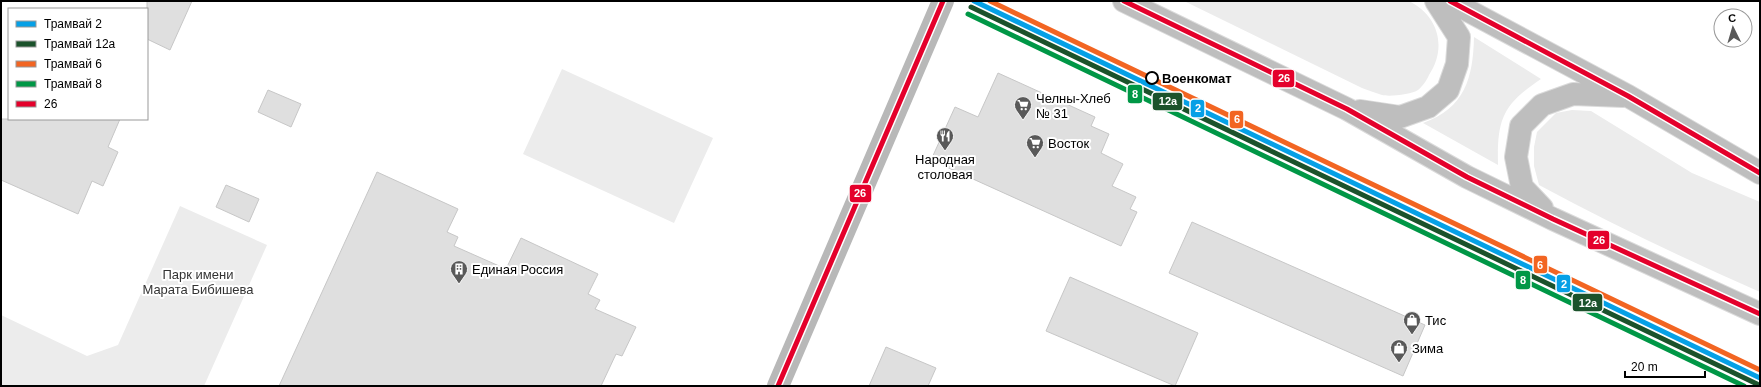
<svg xmlns="http://www.w3.org/2000/svg" width="1761" height="387" viewBox="0 0 1761 387" font-family="Helvetica,sans-serif">
  <style>
    .green { fill: #ececec }
    .building { fill: #dfdfdf; stroke: #c7c7c7 }
    .lines { fill: none; stroke-linecap: round; stroke-linejoin: round }
    .primary-casing { stroke: #dbdbdb; stroke-width: 24 }
    .secondary { stroke: #b8b8b8; stroke-width: 22 }
    .primary { stroke: #bebebe; stroke-width: 22 }
    .bus-1-casing { stroke: #fff; stroke-width: 8 }
    .bus-1 { stroke: #e4002b; stroke-width: 5 }
    .tram-1-casing { stroke: #fff; stroke-width: 8 }
    .tram-2-casing { stroke: #fff; stroke-width: 8 }
    .tram-3-casing { stroke: #fff; stroke-width: 8 }
    .tram-4-casing { stroke: #fff; stroke-width: 8 }
    .tram-1 { stroke: #06a0e6; stroke-width: 5 }
    .tram-2 { stroke: #1b522b; stroke-width: 5 }
    .tram-3 { stroke: #f26522; stroke-width: 5 }
    .tram-4 { stroke: #009746; stroke-width: 5 }
    .stop-dot { fill: #fff; stroke: #000; stroke-width: 2 }
    .labels { text-anchor: middle; dominant-baseline: central; stroke-width: 4; stroke-linejoin: round; paint-order: stroke }
    .stop-label { font-size: 13px; font-weight: bold; fill: #000; stroke: #fff; text-anchor: start }
    .poi-label { font-size: 13px; fill: #000; stroke: #fff; text-anchor: start }
    .park-label { font-size: 13px; fill: #333; stroke: #fff }
    .line-badge { stroke: #fff; stroke-width: 1.5 }
    .badge-label { font-size: 11px; text-anchor: middle; font-weight: bold; fill: #fff }
  </style>
  <rect width="100%" height="100%" fill="#fff"/>
  <path class="green" d="M1184 1H1409C1439 16 1447 48 1429 75 1427 80 1422 87 1418 90 1412 94 1390 97 1382 95 1375 93 1368 90 1362 88Z
    M1474 37 1541 79C1502 105 1497 120 1498 165L1423 123C1465 108 1473 78 1474 37Z
    M562 69 713 138 674 223 523 154Z
    M1572 110 1591 111 1692 173 1760 202V292C1685 259 1611 224 1539 185L1534 166V147L1537 132 1556 113Z
    M180 206 267 245 204 386H1V315L87 356 118 345Z"/>
  <path class="building" d="M147 1H192L170 50 147 39Z
    M998 73 1095 117 1091 126 1109 134 1101 153 1123 164 1112 186 1136 197 1130 209 1137 212 1121 246 931 160 955 107 978 117Z
    M268 90 301 104 291 127 258 112Z
    M1 119H120L108 147 118 152 103 186 92 181 78 214 1 180Z
    M377 172 458 209 447 232 458 237 454 246 506 269 521 238 598 274 588 294 600 300 595 309 636 327 622 356 616 354 601 386H279Z
    M226 185 259 199 249 222 216 207Z
    M1192 222 1425 325 1403 376 1169 273Z
    M1070 277 1198 333 1175 386 1046 331Z
    M886 347 936 368 928 386H869Z"/>
  <g class="lines">
    <g class="primary-casing">
      <path id="primary" d="M1124 1 1347 109 1467 177 1553 219 1760 314
        M1450 1 1628 96 1760 173
        M1360 111 1400 117 1428 107 1448 90 1457 64 1459 37 1436 1
        M1542 208 1522 187 1516 157 1521 126 1542 105 1573 94 1623 96"/>
    </g>
    <path class="secondary" d="M778 386 943 1"/>
    <use href="#primary" class="primary"/>
    <g class="bus-1-casing">
      <path id="bus-1" d="M1124 1 1347 109 1467 177 1553 219 1760 314
        M1450 1 1628 96 1760 173
        M778 386 943 1"/>
    </g>
    <use href="#bus-1" class="bus-1"/>
    <g class="tram-1-casing">
      <path id="tram-1" d="M974 1 1760 378"/>
    </g>
    <g class="tram-2-casing">
      <path id="tram-2" d="M971 7 1757 384"/>
    </g>
    <g class="tram-3-casing">
      <path id="tram-3" d="M990 1 1760 370"/>
    </g>
    <g class="tram-4-casing">
      <path id="tram-4" d="M968 14 1744 386"/>
    </g>
    <use href="#tram-1" class="tram-1"/>
    <use href="#tram-2" class="tram-2"/>
    <use href="#tram-3" class="tram-3"/>
    <use href="#tram-4" class="tram-4"/>
  </g>
  <defs>
    <g id="supermarket-pin" transform="scale(0.9)"><path d="M0 17L-7.5 6A9.5 9.5 0 1 1 7.5 6Z" fill="#595959" stroke="#fff"/><path d="M-6-5.5h2.5l.6 2H6L4.5 2H-2.5L-4.4-4H-6ZM-1.5 3.2a1.3 1.3 0 1 0 .1 0ZM3 3.2a1.3 1.3 0 1 0 .1 0Z" fill="#fff"/></g>
    <g id="restaurant-pin" transform="scale(0.9)"><path d="M0 17L-7.5 6A9.5 9.5 0 1 1 7.5 6Z" fill="#595959" stroke="#fff"/><path d="M-5-6h1v4h1v-4h1v4h1v-4h1v5L-1.5 .5V6h-2V.5L-5-1ZM5-6V6H3V1.5H1.5Q1.5-4 5-6Z" fill="#fff"/></g>
    <g id="building-pin" transform="scale(0.9)"><path d="M0 17L-7.5 6A9.5 9.5 0 1 1 7.5 6Z" fill="#595959" stroke="#fff"/><path d="M-4-6H4V6H1V3H-1V6H-4ZM-2.5-4.3h1.7v1.8h-1.7ZM.8-4.3h1.7v1.8H.8ZM-2.5-1h1.7V.8h-1.7ZM.8-1h1.7V.8H.8Z" fill="#fff"/></g>
    <g id="shop-pin" transform="scale(0.9)"><path d="M0 17L-7.5 6A9.5 9.5 0 1 1 7.5 6Z" fill="#595959" stroke="#fff"/><path d="M-5-2.5h2.3a2.7 3.5 0 0 1 5.4 0H5L5.5 6h-11ZM-1.5-2.5h3a1.5 2.3 0 0 0-3 0Z" fill="#fff"/></g>
  </defs>
  <g fill-rule="evenodd">
    <use href="#supermarket-pin" x="1023" y="105"/>
    <use href="#restaurant-pin" x="945" y="136"/>
    <use href="#supermarket-pin" x="1035" y="143"/>
    <use href="#building-pin" x="459" y="269"/>
    <use href="#shop-pin" x="1412" y="320"/>
    <use href="#shop-pin" x="1399" y="348"/>
  </g>
  <circle class="stop-dot" cx="1152" cy="78" r="6"/>
  <g class="labels">
    <g class="stop-label">
      <text x="1162" y="78">Военкомат</text>
    </g>
    <g class="poi-label">
      <text x="1036" y="98">Челны-Хлеб<tspan x="1036" dy="15">№ 31</tspan></text>
      <text x="1048" y="143">Восток</text>
      <text x="945" y="159" text-anchor="middle">Народная<tspan x="945" dy="15">столовая</tspan></text>
      <text x="472" y="269">Единая Россия</text>
      <text x="1425" y="320">Тис</text>
      <text x="1412" y="348">Зима</text>
    </g>
    <g class="park-label">
      <text x="198" y="274">Парк имени<tspan x="198" dy="15">Марата Бибишева</tspan></text>
    </g>
  </g>
  <g class="line-badge">
    <rect x="1272" y="69" width="23" height="19" rx="4" fill="#e4002b"/>
    <rect x="1127" y="84" width="16" height="20" rx="4" fill="#009746"/>
    <rect x="1152" y="92" width="31" height="19" rx="4" fill="#1b522b"/>
    <rect x="1190" y="99" width="15" height="19" rx="4" fill="#06a0e6"/>
    <rect x="1229" y="110" width="15" height="19" rx="4" fill="#f26522"/>
    <rect x="849" y="184" width="23" height="19" rx="4" fill="#e4002b"/>
    <rect x="1587" y="230" width="23" height="20" rx="4" fill="#e4002b"/>
    <rect x="1533" y="255" width="15" height="19" rx="4" fill="#f26522"/>
    <rect x="1515" y="270" width="16" height="20" rx="4" fill="#009746"/>
    <rect x="1556" y="274" width="15" height="19" rx="4" fill="#06a0e6"/>
    <rect x="1572" y="293" width="31" height="19" rx="4" fill="#1b522b"/>
  </g>
  <g class="badge-label">
    <text x="1284" y="82">26</text>
    <text x="1135" y="98">8</text>
    <text x="1168" y="105">12а</text>
    <text x="1198" y="112">2</text>
    <text x="1237" y="123">6</text>
    <text x="860" y="197">26</text>
    <text x="1599" y="244">26</text>
    <text x="1540" y="269">6</text>
    <text x="1523" y="284">8</text>
    <text x="1564" y="288">2</text>
    <text x="1588" y="307">12а</text>
  </g>
  <rect width="1761" height="387" fill="none" stroke="#000000" stroke-width="4"/>
  <rect x="8" y="8" width="140" height="112" fill="#ffffff" stroke="#999999"/>
  <rect x="16" y="21" width="20" height="6" fill="#06a0e6" stroke="#999999"/>
  <text x="44" y="28" font-size="12" fill="#000000">Трамвай 2</text>
  <rect x="16" y="41" width="20" height="6" fill="#1b522b" stroke="#999999"/>
  <text x="44" y="48" font-size="12" fill="#000000">Трамвай 12а</text>
  <rect x="16" y="61" width="20" height="6" fill="#f26522" stroke="#999999"/>
  <text x="44" y="68" font-size="12" fill="#000000">Трамвай 6</text>
  <rect x="16" y="81" width="20" height="6" fill="#009746" stroke="#999999"/>
  <text x="44" y="88" font-size="12" fill="#000000">Трамвай 8</text>
  <rect x="16" y="101" width="20" height="6" fill="#e4002b" stroke="#999999"/>
  <text x="44" y="108" font-size="12" fill="#000000">26</text>
  <g transform="translate(1733 28) rotate(355)"><circle r="19" fill="#ffffff" stroke="#999999"/>
  <path d="M0-3L7 15L0 10L-7 15Z" fill="#595959"/>
  <text y="-6" font-size="11" font-weight="bold" text-anchor="middle" fill="#000000">С</text>
  </g>
  <path d="M1625 371v6h80v-6" fill="none" stroke="#000000" stroke-width="2"/>
  <text x="1631" y="371" font-size="12" fill="#000000" stroke="#ffffff" stroke-width="3" paint-order="stroke">20 m</text>
</svg>
